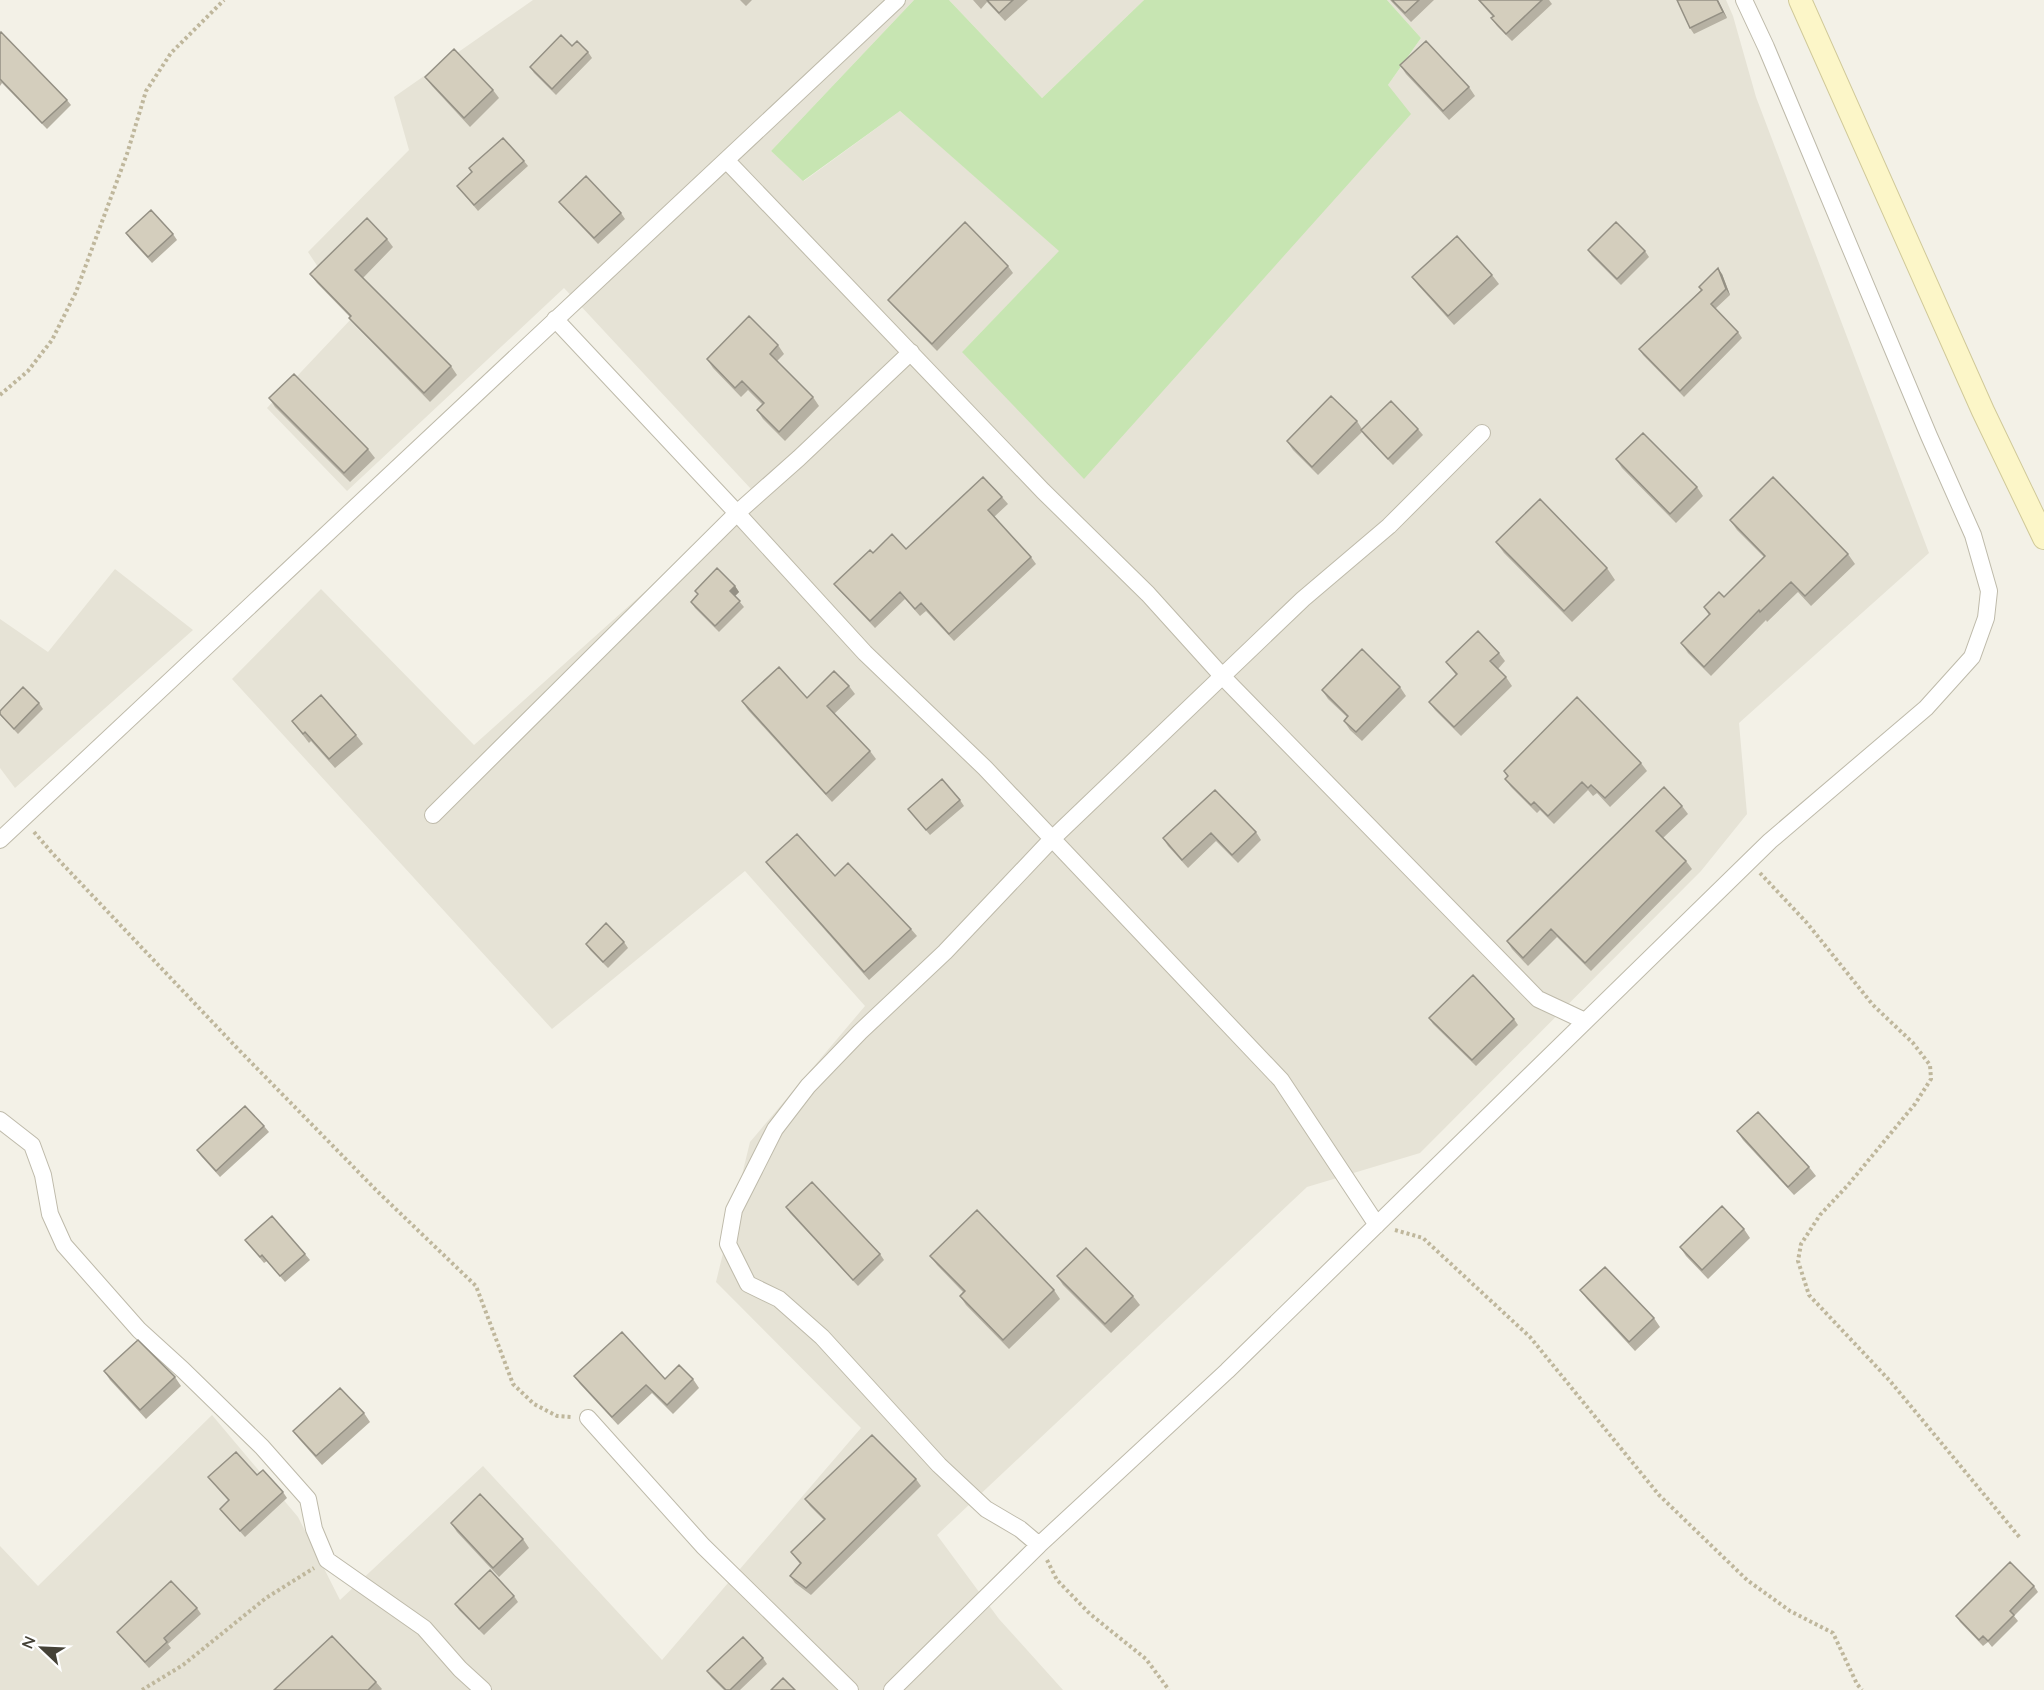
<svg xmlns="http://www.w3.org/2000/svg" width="2044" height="1690" viewBox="0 0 2044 1690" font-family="Quicksand,sans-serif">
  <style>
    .residential { fill: #e6e3d6 }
    .grass { fill: #c7e5b2 }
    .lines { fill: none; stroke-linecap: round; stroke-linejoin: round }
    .street-casing { stroke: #bebaaa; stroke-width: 18 }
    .secondary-casing { stroke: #d0c999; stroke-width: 24 }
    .path { stroke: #bfb79c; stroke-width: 4; stroke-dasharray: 3 3; stroke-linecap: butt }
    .street { stroke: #fff; stroke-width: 16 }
    .secondary { stroke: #fcf6c8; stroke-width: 22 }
    .wall { fill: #b6b1a3 }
    .shaded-wall { fill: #949084 }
    .building { fill: #d4cebd; stroke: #949084; stroke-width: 1.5 }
  </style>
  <rect width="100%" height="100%" fill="#f3f1e7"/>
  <path class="residential" d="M533 0H914L771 151 804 181 900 111 1060 251 962 352 1388 85 1421 38 1387 0H1726L1733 16 1756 97 1929 553 1739 723 1747 814 1701 871 1420 1153 1307 1187 937 1535 999 1619 1063 1690H0V1546L38 1586 212 1415 298 1517 340 1600 483 1466 662 1660 861 1428 716 1282 750 1142 865 1006 745 871 552 1029 232 679 321 589 474 745 650 587 751 489 564 288 347 491 267 408 352 318 308 252 409 150 394 97Z
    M949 0H1144L1042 98Z
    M115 569 193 630 15 788 0 768V619L48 652Z"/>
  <path class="grass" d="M914 0H949L1042 98 1144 0H1387L1421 38 1388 85 1411 114 1084 479 962 352 1059 251 900 111 803 181 771 151Z"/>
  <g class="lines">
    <g class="street-casing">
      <path id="street" d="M727 161 1043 491 1148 594 1223 677 1538 999 1585 1021
        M555 319 737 513 865 653 985 768 1281 1080 1377 1225
        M433 815 737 513 799 458 911 352
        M0 840 897 0
        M0 1120 32 1145 43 1175 50 1214 64 1245 139 1330 183 1370 262 1447 308 1499 314 1529 327 1560 424 1628 460 1669 483 1690
        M588 1418 703 1546 850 1690
        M1039 1545 1020 1529 986 1509 939 1465 822 1337 779 1299 748 1284 728 1244 734 1210 775 1129 808 1086 860 1032 945 952 1052 839 1303 599 1389 526 1482 433
        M892 1690 1039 1545 1227 1371 1770 841 1926 708 1972 657 1986 618 1989 591 1973 535 1929 436 1766 47 1744 0"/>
    </g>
    <g class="secondary-casing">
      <path id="secondary" d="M1800 0 1983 411 2044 538"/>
    </g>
    <path class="path" d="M0 395 28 371 52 340 76 292 127 154 146 91 171 53 224 0
      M34 832 53 854 237 1048 377 1191 476 1286 513 1384 534 1404 557 1416 572 1417
      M1760 873 1807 923 1873 1005 1913 1043 1930 1065 1931 1079 1915 1104 1848 1185 1820 1215 1801 1244 1798 1261 1809 1295 1890 1381 2021 1539
      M1395 1230 1423 1238 1530 1337 1659 1495 1747 1580 1790 1611 1833 1633 1857 1684 1862 1690
      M1047 1560 1057 1580 1090 1614 1146 1659 1169 1690
      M142 1690 183 1665 266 1598 314 1568"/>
    <use href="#street" class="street"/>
    <use href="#secondary" class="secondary"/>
  </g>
  <path class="wall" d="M740 0H752L746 6Z
    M973 0H1028L1005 21 987 2 981 9Z
    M1390 0H1434L1411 22Z
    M1478 0H1549L1552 4 1512 41 1497 26 1491 18 1493 17Z
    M1677 0H1718L1727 18 1694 34 1690 28Z
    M0 34 67 100 71 105 47 129 2 83 0 86Z
    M572 46 588 52 592 58 556 95 534 73 530 67Z
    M1400 65 1469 87 1475 96 1449 120 1406 74Z
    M425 77 493 90 499 98 470 127 432 86Z
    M524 161 528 166 478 211 457 186 472 172 469 168Z
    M559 202 621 213 625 219 598 244 563 207Z
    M126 233 173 234 177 240 152 263 130 239Z
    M387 239 393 247 363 278 451 366 457 375 430 402 356 326 349 318 350 317 317 283 310 274Z
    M1588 250 1645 251 1649 257 1621 285 1592 256Z
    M1008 266 1013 273 937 351 893 306 888 300Z
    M1722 274 1730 295 1715 309 1738 332 1742 338 1684 397 1643 355 1639 349 1701 290 1699 287Z
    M1492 275 1499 284 1454 325 1418 285 1412 277Z
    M778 345 784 354 777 361 813 397 819 406 785 441 763 419 757 410 763 405 748 390 741 397 713 368 707 359Z
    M269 398 368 449 375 458 350 482 275 407Z
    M1357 421 1362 429H1418L1423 435 1393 465 1365 436 1362 432 1318 475 1293 450 1287 441Z
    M1616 459 1697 487 1703 496 1676 523 1622 468Z
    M1002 497 1008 504 994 517 1031 557 1036 564 954 641 926 611 920 616 905 599 875 628 840 591 834 584 873 553 906 549Z
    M1730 520 1848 554 1855 564 1811 606 1798 592 1767 622 1766 620 1711 676 1688 653 1681 643 1709 615 1704 607 1724 597 1764 557 1737 530Z
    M1496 542 1607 568 1615 580 1572 622 1504 553Z
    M735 586 739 592 735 596 744 607 719 632 695 608 691 602 698 595 695 591Z
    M1499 653 1505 661 1498 669 1506 677 1512 686 1461 736 1435 710 1429 702 1456 675 1446 662Z
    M849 686 855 694 834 714 870 751 876 759 832 802 748 710 742 701 807 698Z
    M1400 687 1406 696 1362 741 1350 730 1344 721 1347 717 1328 699 1322 690Z
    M39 703 43 709 18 734 0 715V711Z
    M292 721 356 735 363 744 335 768 311 741 309 743Z
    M1641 763 1647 771 1610 807 1597 793 1593 796 1588 790 1554 824 1540 810 1537 813 1511 787 1505 779 1508 777 1504 771Z
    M1215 790 1256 832 1261 840 1238 863 1216 841 1188 868 1168 846 1163 838Z
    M960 800 964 806 930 835 908 809Z
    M1682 806 1688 814 1663 838 1686 861 1692 869 1591 971 1557 937 1528 966 1512 949 1507 941Z
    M766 862 835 876 911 929 917 936 869 980 772 870Z
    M624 942 628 948 608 968 590 950 586 944Z
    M1429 1018 1514 1019 1518 1025 1476 1066 1433 1024Z
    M264 1126 269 1132 220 1177 201 1156 197 1150Z
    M1737 1131 1809 1167 1816 1176 1794 1195 1743 1140Z
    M786 1207 880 1254 884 1260 858 1286 790 1213Z
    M1744 1229 1750 1238 1708 1279 1686 1256 1680 1247Z
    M245 1240 305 1254 310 1260 285 1282 267 1261 264 1263Z
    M930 1256 1054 1290 1060 1299 1009 1349 966 1305 960 1296 963 1292 937 1265Z
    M1057 1276 1133 1296 1140 1305 1111 1333 1063 1285Z
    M1580 1290 1654 1318 1660 1327 1635 1351 1587 1299Z
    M104 1371 175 1377 181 1386 146 1419 110 1380Z
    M574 1376 693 1379 699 1388 673 1414 652 1393 618 1425 580 1384Z
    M364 1413 370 1422 322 1465 300 1440 293 1431Z
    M257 1475 283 1492 287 1498 245 1537 220 1509 229 1501 208 1477Z
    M916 1479 921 1486 811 1595 795 1583 790 1576 800 1564 791 1552 824 1520 810 1506 805 1499Z
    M451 1523 523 1539 529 1548 499 1577 457 1532Z
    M2034 1586 2038 1592 2014 1616 2018 1621 1992 1647 1988 1642 1983 1646 1960 1622 1956 1616Z
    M514 1596 518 1602 484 1635 459 1610 455 1604Z
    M197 1608 201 1614 168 1644 171 1648 149 1668 121 1637 117 1632Z
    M763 1658 767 1664 740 1690H724L711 1677 707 1671Z
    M376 1682 382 1689 381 1690H274Z"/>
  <path class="shaded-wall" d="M1717 0H1718L1727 18 1723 12Z
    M1718 268 1722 274 1730 295 1726 289Z
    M735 586 739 592 734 597 730 591Z"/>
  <path class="building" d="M987 0H1013L999 13Z
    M1392 0H1419L1405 13Z
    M1479 0H1542L1506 34 1491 18 1494 16Z
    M1677 0H1717L1723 12 1690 28Z
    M1 32 67 100 42 123 0 79V34Z
    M561 35 572 46 577 41 588 52 552 89 530 67Z
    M1426 41 1469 87 1443 111 1400 65Z
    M454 49 493 90 464 118 425 77Z
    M503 138 524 161 474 205 457 186 472 172 469 168Z
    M586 176 621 213 594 238 559 202Z
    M151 210 173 234 148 257 126 233Z
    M367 218 387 239 355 270 451 366 424 393 349 318 351 316 310 274Z
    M965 222 1008 266 932 344 888 300Z
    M1616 222 1645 251 1617 279 1588 250Z
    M1457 236 1492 275 1448 316 1412 277Z
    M1718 268 1726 289 1711 304 1738 332 1680 391 1639 349 1702 290 1699 287Z
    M749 316 778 345 770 354 813 397 779 432 757 410 764 403 742 381 735 388 707 359Z
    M294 374 368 449 344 473 269 398Z
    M1331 396 1357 421 1312 467 1287 441Z
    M1391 401 1418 429 1388 459 1361 430Z
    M1643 433 1697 487 1670 514 1616 459Z
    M983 477 1002 497 988 510 1031 557 949 634 921 603 915 609 900 592 870 621 834 584 870 550 873 553 892 534 906 549Z
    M1773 477 1848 554 1805 596 1791 582 1760 612 1759 610 1704 667 1681 643 1710 614 1704 607 1719 592 1724 597 1765 556 1730 520Z
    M1540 499 1607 568 1564 611 1496 542Z
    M717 568 735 586 730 591 740 601 715 626 691 602 698 594 695 591Z
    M1478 631 1499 653 1490 661 1506 677 1454 727 1429 702 1457 674 1446 662Z
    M1362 649 1400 687 1356 732 1344 721 1348 716 1322 690Z
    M779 667 807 698 834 671 849 686 827 706 870 751 826 794 742 701Z
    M23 687 39 703 14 729 0 714V711Z
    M321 695 356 735 329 759 305 732 303 734 292 721Z
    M1577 697 1641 763 1605 798 1591 785 1588 788 1582 782 1548 816 1534 802 1531 805 1505 779 1508 776 1504 771Z
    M942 779 960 800 926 830 908 809Z
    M1664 787 1682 806 1656 831 1686 861 1585 963 1551 929 1523 958 1507 941Z
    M1215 790 1256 832 1232 855 1211 833 1182 860 1163 838Z
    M797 834 835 876 848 863 911 929 864 972 766 862Z
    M606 923 624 942 603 962 586 944Z
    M1473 975 1514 1019 1472 1060 1429 1018Z
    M245 1106 264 1126 216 1171 197 1150Z
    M1758 1112 1809 1167 1788 1187 1737 1131Z
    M812 1182 880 1254 853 1280 786 1207Z
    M1722 1206 1744 1229 1702 1270 1680 1247Z
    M977 1210 1054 1290 1003 1340 960 1296 965 1291 930 1256Z
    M272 1216 305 1254 280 1276 262 1255 260 1257 245 1240Z
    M1086 1248 1133 1296 1105 1324 1057 1276Z
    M1605 1267 1654 1318 1629 1342 1580 1290Z
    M622 1332 665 1379 679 1365 693 1379 667 1405 646 1385 612 1417 574 1376Z
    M138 1340 175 1377 140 1410 104 1371Z
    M340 1388 364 1413 316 1456 293 1431Z
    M872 1435 916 1479 806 1588 790 1576 801 1563 791 1552 825 1519 805 1499Z
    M236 1452 257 1475 263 1470 283 1492 240 1531 220 1509 229 1500 208 1477Z
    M480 1494 523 1539 493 1568 451 1523Z
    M2010 1562 2034 1586 2010 1611 2014 1615 1988 1641 1983 1636 1979 1640 1956 1616Z
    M490 1570 514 1596 479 1629 455 1604Z
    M171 1581 197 1608 164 1638 167 1642 145 1662 117 1632Z
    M332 1636 376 1682 368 1690H274Z
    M743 1637 763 1658 730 1690H726L707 1671Z
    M783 1678 795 1690H771Z"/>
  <g transform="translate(42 1648) rotate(293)" stroke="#ffffff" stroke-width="4.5" paint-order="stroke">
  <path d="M0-4.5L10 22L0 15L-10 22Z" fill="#454237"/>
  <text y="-9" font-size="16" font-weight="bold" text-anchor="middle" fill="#454237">N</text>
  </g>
</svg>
